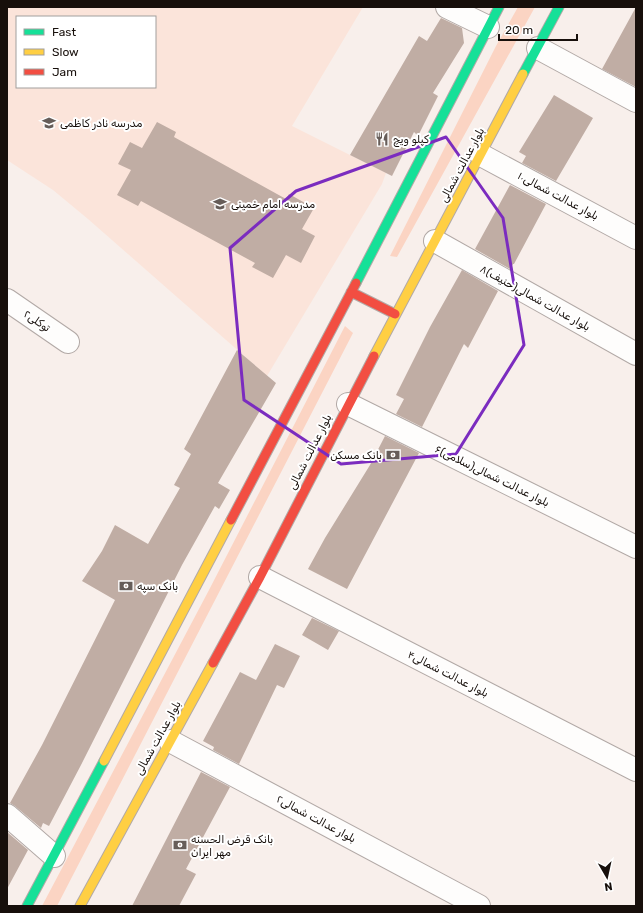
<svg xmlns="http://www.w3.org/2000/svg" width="643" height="913" viewBox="0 0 643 913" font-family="Rubik,Cairo,sans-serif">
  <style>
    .built { fill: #fbe4da; fill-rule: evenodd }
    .green { fill: #fbd4c3 }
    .building { fill: #c0ada4 }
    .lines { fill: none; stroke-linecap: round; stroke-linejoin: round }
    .street-casing { stroke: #b2a9a6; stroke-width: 24 }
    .fast-casing { stroke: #b2a9a6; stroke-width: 11 }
    .slow-casing { stroke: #b2a9a6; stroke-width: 11 }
    .jam-casing { stroke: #b2a9a6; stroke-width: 11 }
    .street { stroke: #fefdfc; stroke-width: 22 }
    .fast { stroke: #16e098; stroke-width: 9 }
    .slow { stroke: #ffcf43; stroke-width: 9 }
    .jam { stroke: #f24e42; stroke-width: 9 }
    .marked { fill: none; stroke: #7b2cbf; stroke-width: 3; stroke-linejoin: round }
    .labels { text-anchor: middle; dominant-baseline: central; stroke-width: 4; stroke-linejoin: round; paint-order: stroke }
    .poi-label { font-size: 11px; fill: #170f0b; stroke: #fff; text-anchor: start }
    .street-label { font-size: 11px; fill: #170f0b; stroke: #fff }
  </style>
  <rect width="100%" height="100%" fill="#f8efeb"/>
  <path class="built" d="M7 7H363L292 126 386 173 382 184 267 376 88 219 53 190 7 160ZM17 17H155V87H17Z"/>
  <path class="green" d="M518 7H535L397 257 390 256 496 46Z
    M345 326 353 333 57 906H42L209 590Z"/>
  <path class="building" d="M636 7V87L602 69Z
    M441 18 462 28 464 43 433 93 438 96 418 136 414 132 392 176 350 155 419 36 427 41Z
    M554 95 593 118 556 181 522 163 526 156 519 152Z
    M157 122 176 132 174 137 286 199 289 194 314 208 302 229 315 236 301 263 286 255 273 278 252 267 255 263 141 201 138 206 117 195 131 170 118 164 130 142 142 148Z
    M510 185 546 204 514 264H513L510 269 475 249Z
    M462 270 498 291 468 348 464 344 422 427 396 414 404 399 396 395 430 327Z
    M237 350 276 383 218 483 230 490 219 509 215 506 182 565 81 765 49 826 43 823 41 828 15 806 10 803 42 745 115 600 82 581 102 551 115 525 148 544 180 488 174 485 191 454 184 449Z
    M385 436 419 453 347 589 308 569 325 538 370 465Z
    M312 618 339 631 328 650 302 635Z
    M275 644 300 656 284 688 277 685 239 764 213 750 214 747 203 741 240 672 256 680Z
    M201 772 230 787 186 869 196 874 179 906H132Z
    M7 832 28 850 7 889Z"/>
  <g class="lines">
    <g class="street-casing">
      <path id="street" d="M447 7 488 27
        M538 48 636 101
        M481 155 636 238
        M435 241 636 354
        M7 300 68 342
        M348 404 636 547
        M260 577 636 770
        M170 741 479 906
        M7 815 54 856"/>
    </g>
    <g class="fast-casing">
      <path id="fast" d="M523 74 559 7
        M356 283 499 7
        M27 906 104 761"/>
    </g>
    <g class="slow-casing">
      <path id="slow" d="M374 356 523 74
        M104 761 231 520
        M80 906 213 663"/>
    </g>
    <g class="jam-casing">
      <path id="jam" d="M351 292 395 314
        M231 520 356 283
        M213 663 260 577 374 356"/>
    </g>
    <use href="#street" class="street"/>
    <use href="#fast" class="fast"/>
    <use href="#slow" class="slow"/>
    <use href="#jam" class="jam"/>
  </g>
  <path class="marked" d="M446 137 503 218 524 345 456 454 341 464 244 400 230 248 296 191Z"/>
  <defs>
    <g id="school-bare" transform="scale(1.08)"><path d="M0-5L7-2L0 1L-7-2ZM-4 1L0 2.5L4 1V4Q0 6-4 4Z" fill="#665d59" stroke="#fff" stroke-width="2.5" paint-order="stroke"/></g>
    <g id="restaurant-bare" transform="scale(1.08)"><path d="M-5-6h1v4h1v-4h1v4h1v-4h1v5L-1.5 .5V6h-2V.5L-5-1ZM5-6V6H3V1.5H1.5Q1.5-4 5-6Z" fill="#665d59" stroke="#fff" stroke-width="2.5" paint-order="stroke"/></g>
    <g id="bank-bare" transform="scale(1.08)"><path d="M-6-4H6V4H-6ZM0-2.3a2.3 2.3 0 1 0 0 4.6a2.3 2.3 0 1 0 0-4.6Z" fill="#665d59" stroke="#fff" stroke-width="2.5" paint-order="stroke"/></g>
  </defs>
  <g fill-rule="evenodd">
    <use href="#school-bare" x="49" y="123"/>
    <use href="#restaurant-bare" x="382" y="139"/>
    <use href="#school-bare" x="220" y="204"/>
    <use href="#bank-bare" x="393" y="455"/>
    <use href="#bank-bare" x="126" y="586"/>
    <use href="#bank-bare" x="180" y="845"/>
  </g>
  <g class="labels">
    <g class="poi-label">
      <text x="60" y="123">مدرسه نادر کاظمی</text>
      <text x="393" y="139">کپلو ویچ</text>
      <text x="231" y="204">مدرسه امام خمینی</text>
      <text x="382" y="455" text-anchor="end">بانک مسکن</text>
      <text x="137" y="586">بانک سپه</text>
      <text x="191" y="839">بانک قرض الحسنه<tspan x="191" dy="13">مهر ایران</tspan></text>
    </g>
    <g class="street-label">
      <text transform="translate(462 165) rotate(-62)">بلوار عدالت شمالی</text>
      <text transform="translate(558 196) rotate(28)">بلوار عدالت شمالی۱۰</text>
      <text transform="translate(535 298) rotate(29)">۸بلوار عدالت شمالی(حنیف)</text>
      <text transform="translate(37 321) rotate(34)">توکلی۲</text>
      <text transform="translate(310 452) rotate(-63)">بلوار عدالت شمالی</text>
      <text transform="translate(492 476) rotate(26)">۶بلوار عدالت شمالی(سلامی)</text>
      <text transform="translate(448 674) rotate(27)">بلوار عدالت شمالی۴</text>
      <text transform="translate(158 738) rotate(-61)">بلوار عدالت شمالی</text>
      <text transform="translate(316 819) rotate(28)">بلوار عدالت شمالی۲</text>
    </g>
  </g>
  <rect width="643" height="913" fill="none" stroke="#170f0b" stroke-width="16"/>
  <rect x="16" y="16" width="140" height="72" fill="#ffffff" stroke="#a29f9d"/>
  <rect x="24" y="29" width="20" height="6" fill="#16e098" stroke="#a29f9d"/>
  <text x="52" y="36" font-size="12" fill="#170f0b">Fast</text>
  <rect x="24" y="49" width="20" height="6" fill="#ffcf43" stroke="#a29f9d"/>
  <text x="52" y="56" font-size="12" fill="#170f0b">Slow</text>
  <rect x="24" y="69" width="20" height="6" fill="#f24e42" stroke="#a29f9d"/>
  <text x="52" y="76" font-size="12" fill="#170f0b">Jam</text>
  <g transform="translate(607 877) rotate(171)" stroke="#ffffff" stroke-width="3" paint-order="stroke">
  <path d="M0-3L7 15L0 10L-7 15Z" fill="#170f0b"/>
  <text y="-6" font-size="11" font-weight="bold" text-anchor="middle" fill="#170f0b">N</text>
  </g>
  <path d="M499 34v6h78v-6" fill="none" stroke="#170f0b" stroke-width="2"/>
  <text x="505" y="34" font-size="12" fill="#170f0b" stroke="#ffffff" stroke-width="3" paint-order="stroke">20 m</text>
</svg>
